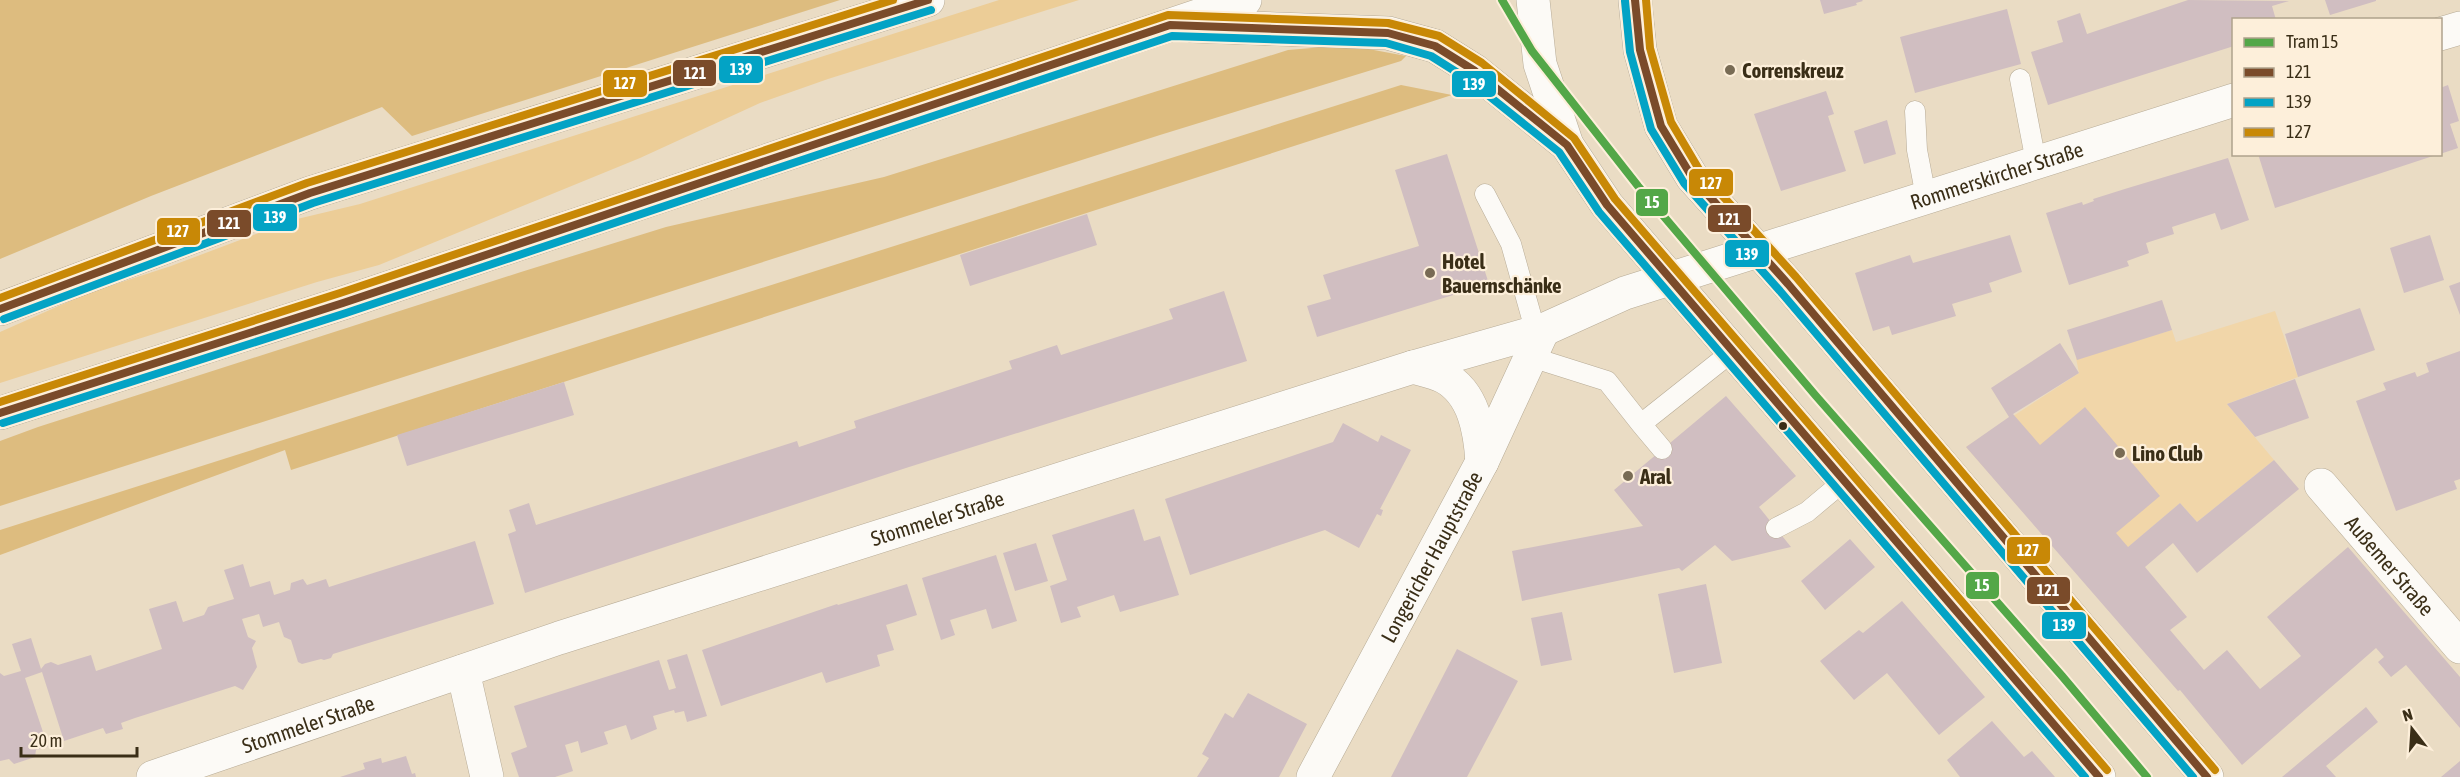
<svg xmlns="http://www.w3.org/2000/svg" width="2460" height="777" viewBox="0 0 2460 777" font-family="'Asap Condensed',sans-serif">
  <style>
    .built { fill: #f1d6a9 }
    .green { fill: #eccd97 }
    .forest { fill: #ddbc7f }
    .building { fill: #d0bec1 }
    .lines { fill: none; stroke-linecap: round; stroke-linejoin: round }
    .service-casing { stroke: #b7ab96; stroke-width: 21 }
    .minor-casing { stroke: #b7ab96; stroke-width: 34 }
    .tertiary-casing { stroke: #b7ab96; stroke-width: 34 }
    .secondary-casing { stroke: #b7ab96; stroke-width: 34 }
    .service { stroke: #fcfaf6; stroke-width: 20 }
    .minor { stroke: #fcfaf6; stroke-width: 33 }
    .tertiary { stroke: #fcfaf6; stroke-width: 33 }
    .secondary { stroke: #fcfaf6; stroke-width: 33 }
    .bus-1-casing { stroke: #fdefda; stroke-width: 12 }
    .bus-2-casing { stroke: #fdefda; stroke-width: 12 }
    .bus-3-casing { stroke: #fdefda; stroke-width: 12 }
    .bus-1 { stroke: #7a4b2a; stroke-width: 8 }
    .bus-2 { stroke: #03a3c5; stroke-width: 8 }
    .bus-3 { stroke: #c88806; stroke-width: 8 }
    .tram-1-casing { stroke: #fdefda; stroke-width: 12 }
    .tram-1 { stroke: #53a748; stroke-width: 8 }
    .poi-dot { fill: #786b54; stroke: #fdefda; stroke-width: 2 }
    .bus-dot { fill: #3a2e17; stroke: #fdefda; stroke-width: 2 }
    .labels { text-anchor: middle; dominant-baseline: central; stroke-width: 4.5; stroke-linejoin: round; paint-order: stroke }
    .poi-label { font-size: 21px; font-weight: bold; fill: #3a2e17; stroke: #fdefda; text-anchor: start }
    .street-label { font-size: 21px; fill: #3a2e17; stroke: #fdefda }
    .line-badge { stroke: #fdefda; stroke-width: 2 }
    .badge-label { font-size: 16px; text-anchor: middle; font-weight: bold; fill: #fff }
  </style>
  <rect width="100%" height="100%" fill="#eadcc4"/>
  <path class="built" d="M2275 311 2298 377 2227 404 2274 460 2197 522 2180 503 2086 583 1966 447 2079 373 2076 358 2172 330 2176 342Z"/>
  <path class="green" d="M999 0H1079L828 79 760 103 640 158 379 265 317 282 0 383V332L88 293 171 266 293 220 360 204Z"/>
  <path class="forest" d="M0 0H840L412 136 382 107 151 196 0 259Z
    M1347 45 1406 56 1401 61 1160 135 0 506V441L38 427 521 272 666 227 884 177 1288 50Z
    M1401 85 1452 95 291 470 285 450 0 555V530Z"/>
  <path class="building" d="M1820 0H1862L1863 1 1856 3 1857 5 1824 14Z
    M2188 0 2289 1 2272 6 2276 20H2234V46L2048 105 2031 52 2063 42 2057 21 2080 13 2087 34Z
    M2325 0H2376V1L2330 15Z
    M2007 9 2021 64 1915 93 1900 37Z
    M2448 85 2459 121 2450 124 2458 148 2440 154V88Z
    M1826 91 1834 114 1828 116 1846 171 1781 191 1754 114Z
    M1887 120 1896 154 1864 164 1854 131Z
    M1447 154 1489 284 1317 337 1307 306 1331 299 1323 275 1419 246 1395 170Z
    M2258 154H2436V155L2275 208Z
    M2228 158 2249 220 2221 230 2215 213 2172 227 2174 234 2146 243 2149 253 2127 261 2129 266 2069 285 2046 213 2082 202 2083 205 2094 201 2093 199 2128 188Z
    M1087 214 1097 245 970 286 960 255Z
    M2010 235 2022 272 1989 283 1992 292 1952 304 1956 316 1892 335 1889 326 1873 331 1855 273 1910 255 1913 263Z
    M2430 235 2444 280 2404 293 2390 248Z
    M2460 282V315L2449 286Z
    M1224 291 1247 361 909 467 525 593 508 534 516 531 509 510 529 503 536 525 797 441 799 447 856 428 854 421 1012 369 1009 361 1057 345 1061 355 1173 319 1169 309Z
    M2162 300 2172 330 2077 360 2067 330Z
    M2360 308 2375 350 2298 377 2285 334Z
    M2060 343 2079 373 2013 414 2040 445 2085 407 2160 496 2116 533 2128 547 2180 503 2197 522 2274 460 2299 489 2197 573 2173 543 2145 567 2187 617 2170 630 2204 670 2227 650 2260 689 2301 656 2267 617 2348 547 2460 677V728L2406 665 2391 677 2378 662 2384 657 2376 648 2242 765 2180 690 2178 691 1966 447 2009 417 1991 388Z
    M2460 351V479L2454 481 2457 489 2396 511 2356 401 2386 390 2383 383 2415 372 2417 377 2429 372 2426 363Z
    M2295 379 2309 418 2255 437 2227 404Z
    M564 382 574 415 407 466 397 435Z
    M1726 396 1796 476 1759 507 1791 547 1732 561 1715 545 1682 571 1679 568 1522 601 1512 551 1643 526 1614 490Z
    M1343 423 1378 442 1381 435 1411 450 1380 509 1383 510 1381 516 1377 514 1359 548 1325 530 1190 575 1165 499 1333 442Z
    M1134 509 1144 541 1160 536 1179 595 1120 612 1114 595 1077 607 1081 617 1061 623 1050 586 1067 580 1052 535Z
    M1850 539 1875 567 1825 610 1801 581Z
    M475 541 494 604 333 654 331 658 324 660 321 659 302 664 298 662 291 640 284 637 279 622 263 627 259 614 242 619 248 637 256 641 252 648 257 667 243 690 235 686 135 718 121 723 123 729 106 734 103 728 64 741 42 672 25 678 48 747 36 750 35 757 14 764 9 759 0 761V673L4 676 21 671 12 644 31 638 41 669 45 664 51 662 58 665 91 655 96 671 162 649 149 609 176 601 183 622 204 615 208 607 234 599 224 570 243 564 250 587 270 581 274 595 290 590 291 583 303 579 307 585 326 579 329 587Z
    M1036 543 1048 581 1015 591 1003 553Z
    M996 555 1017 621 992 629 986 609 950 620 955 635 941 640 922 578Z
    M907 584 917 615 886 625 894 650 877 655 880 666 826 683 822 672 721 706 702 650 837 604 838 605Z
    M1706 584 1722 663 1674 673 1658 594Z
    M1902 601 1985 697 1939 735 1887 673 1854 700 1820 661 1859 630 1863 633Z
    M1562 612 1572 660 1541 666 1531 618Z
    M1457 649 1518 681 1467 777H1391Z
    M687 654 707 716 687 722 684 711 675 713 674 710 653 716 657 729 631 740 626 725 604 732 608 744 581 753 578 741 565 745 573 771 555 777H519L511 753 527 747 514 706 659 660 669 690 676 688 667 660Z
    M1248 693 1307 724 1279 777H1197L1209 758 1202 754 1225 713 1233 718Z
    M2366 707 2378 722 2326 766 2336 777H2282Z
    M1992 721 2024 757 2032 751 2055 777H1960L1947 760Z
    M406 756 412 774 415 773 416 777H340L365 769 363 763 381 758 382 763Z
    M2460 761V777H2441Z"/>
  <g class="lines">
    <g class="service-casing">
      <path id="service" d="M2020 79 2036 162
        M1915 111 1917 150 1926 197
        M1485 194 1511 244 1536 333
        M1531 357 1607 381 1641 424
        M1662 449 1641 424 1733 351
        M1776 528 1807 512 1844 481"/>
    </g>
    <g class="minor-casing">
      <g id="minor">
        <path d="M2440 34 2460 28"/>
        <path d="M1413 367C1423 370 1435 372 1444 377 1474 393 1480 431 1482 462"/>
        <path id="s1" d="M2321 485 2460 647"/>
        <path d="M463 671 487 777"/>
        <path id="s2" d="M153 777 559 638 1413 367 1543 330 1625 293 2234 100"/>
        <path id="s3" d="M1313 777 1482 462 1543 330"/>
      </g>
    </g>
    <g class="tertiary-casing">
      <path id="tertiary" d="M1533 0 1540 64 1567 145 1607 205 2099 777
        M1635 0 1640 50 1661 126 1692 177 1788 284 2207 777"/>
    </g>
    <g class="secondary-casing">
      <path id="secondary" d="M1193 26 1388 33 1435 46 1475 71 1567 145
        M0 309 310 193 928 0
        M0 413 343 303 1245 0"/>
    </g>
    <use href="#service" class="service"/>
    <use href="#minor" class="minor"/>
    <use href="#tertiary" class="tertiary"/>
    <use href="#secondary" class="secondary"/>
    <g class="bus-1-casing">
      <path id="bus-1" d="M1635 0 1640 50 1661 126 1692 177 1788 284 2207 777
        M0 309 310 193 928 0
        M0 413 343 303 1170 25 1388 33 1435 46 1475 71 1567 145 1607 205 2099 777"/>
    </g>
    <g class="bus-2-casing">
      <path id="bus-2" d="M1625 1 1630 52 1651 129 1684 183 1780 291 2193 777
        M4 319 313 203 931 10
        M3 423 346 313 1172 36 1386 43 1431 56 1469 80 1559 152 1599 212 2085 777"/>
    </g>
    <g class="bus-3-casing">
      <path id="bus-3" d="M1646 0 1650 48 1671 122 1700 171 1796 277 2215 770
        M0 298 307 183 893 0
        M0 402 340 293 1168 15 1388 23 1439 36 1482 63 1574 138 1615 199 2107 770"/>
    </g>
    <use href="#bus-1" class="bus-1"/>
    <use href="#bus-2" class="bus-2"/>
    <use href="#bus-3" class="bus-3"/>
    <g class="tram-1-casing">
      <path id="tram-1" d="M1502 0 1532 51 1638 186 1816 396 2062 676 2147 777"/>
    </g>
    <use href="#tram-1" class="tram-1"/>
  </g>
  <g class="poi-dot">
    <circle cx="1730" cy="70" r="6"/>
    <circle cx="1430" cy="273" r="6"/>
    <circle cx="2120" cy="453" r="6"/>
    <circle cx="1628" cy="476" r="6"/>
  </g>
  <circle class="bus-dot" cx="1783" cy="426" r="5"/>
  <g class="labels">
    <g class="poi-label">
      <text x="1742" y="70">Correnskreuz</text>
      <text x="1442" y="261">Hotel<tspan x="1442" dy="24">Bauernschänke</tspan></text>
      <text x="2132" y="453">Lino Club</text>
      <text x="1640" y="476">Aral</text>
    </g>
    <g class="street-label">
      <text stroke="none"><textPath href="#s2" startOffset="1940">Rommerskircher Straße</textPath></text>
      <text stroke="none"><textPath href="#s2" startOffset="826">Stommeler Straße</textPath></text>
      <text stroke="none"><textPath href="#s3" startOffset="250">Longericher Hauptstraße</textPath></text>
      <text stroke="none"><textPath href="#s1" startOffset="106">Außemer Straße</textPath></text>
      <text stroke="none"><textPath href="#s2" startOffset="164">Stommeler Straße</textPath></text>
    </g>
  </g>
  <g class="line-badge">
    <rect x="718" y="55" width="46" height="29" rx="6" fill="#03a3c5"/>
    <rect x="672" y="59" width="45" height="28" rx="6" fill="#7a4b2a"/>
    <rect x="602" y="69" width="46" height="29" rx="6" fill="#c88806"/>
    <rect x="1451" y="70" width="46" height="28" rx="6" fill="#03a3c5"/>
    <rect x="1688" y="168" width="46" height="29" rx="6" fill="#c88806"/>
    <rect x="1635" y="188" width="34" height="29" rx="6" fill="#53a748"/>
    <rect x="252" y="203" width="46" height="29" rx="6" fill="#03a3c5"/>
    <rect x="1707" y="204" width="45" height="29" rx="6" fill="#7a4b2a"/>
    <rect x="206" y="209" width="46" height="29" rx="6" fill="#7a4b2a"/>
    <rect x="156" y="217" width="45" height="29" rx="6" fill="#c88806"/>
    <rect x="1724" y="239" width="46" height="29" rx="6" fill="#03a3c5"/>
    <rect x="2006" y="536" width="45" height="29" rx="6" fill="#c88806"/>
    <rect x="1965" y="571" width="35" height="29" rx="6" fill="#53a748"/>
    <rect x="2026" y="576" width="45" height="29" rx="6" fill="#7a4b2a"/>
    <rect x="2041" y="611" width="46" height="29" rx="6" fill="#03a3c5"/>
  </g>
  <g class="badge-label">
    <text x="741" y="75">139</text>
    <text x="695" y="79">121</text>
    <text x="625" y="89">127</text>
    <text x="1474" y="90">139</text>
    <text x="1711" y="189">127</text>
    <text x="1652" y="208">15</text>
    <text x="275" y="223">139</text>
    <text x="1729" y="225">121</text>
    <text x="229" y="229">121</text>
    <text x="178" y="237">127</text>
    <text x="1747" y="260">139</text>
    <text x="2028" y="556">127</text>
    <text x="1982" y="591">15</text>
    <text x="2048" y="596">121</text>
    <text x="2064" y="631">139</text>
  </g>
  <rect x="2232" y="18" width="210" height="138" fill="#fdefda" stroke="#afa28c" stroke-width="1.5"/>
  <rect x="2244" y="38" width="30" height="9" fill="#53a748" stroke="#afa28c" stroke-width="1.5"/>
  <text x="2286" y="48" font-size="18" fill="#3a2e17">Tram 15</text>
  <rect x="2244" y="68" width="30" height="9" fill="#7a4b2a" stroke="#afa28c" stroke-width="1.5"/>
  <text x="2286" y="78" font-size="18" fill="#3a2e17">121</text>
  <rect x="2244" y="98" width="30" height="9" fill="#03a3c5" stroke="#afa28c" stroke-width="1.5"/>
  <text x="2286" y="108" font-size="18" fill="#3a2e17">139</text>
  <rect x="2244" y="128" width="30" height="9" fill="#c88806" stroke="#afa28c" stroke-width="1.5"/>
  <text x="2286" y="138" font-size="18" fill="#3a2e17">127</text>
  <g transform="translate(2412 729) rotate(343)" stroke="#fdefda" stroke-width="4.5" paint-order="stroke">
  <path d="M0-4.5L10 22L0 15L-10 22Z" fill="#3a2e17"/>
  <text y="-9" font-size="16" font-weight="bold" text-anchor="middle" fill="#3a2e17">N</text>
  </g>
  <path d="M21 747v9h116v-9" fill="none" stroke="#3a2e17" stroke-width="3"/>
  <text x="30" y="747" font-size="18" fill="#3a2e17" stroke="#fdefda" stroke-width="4.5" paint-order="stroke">20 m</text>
</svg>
